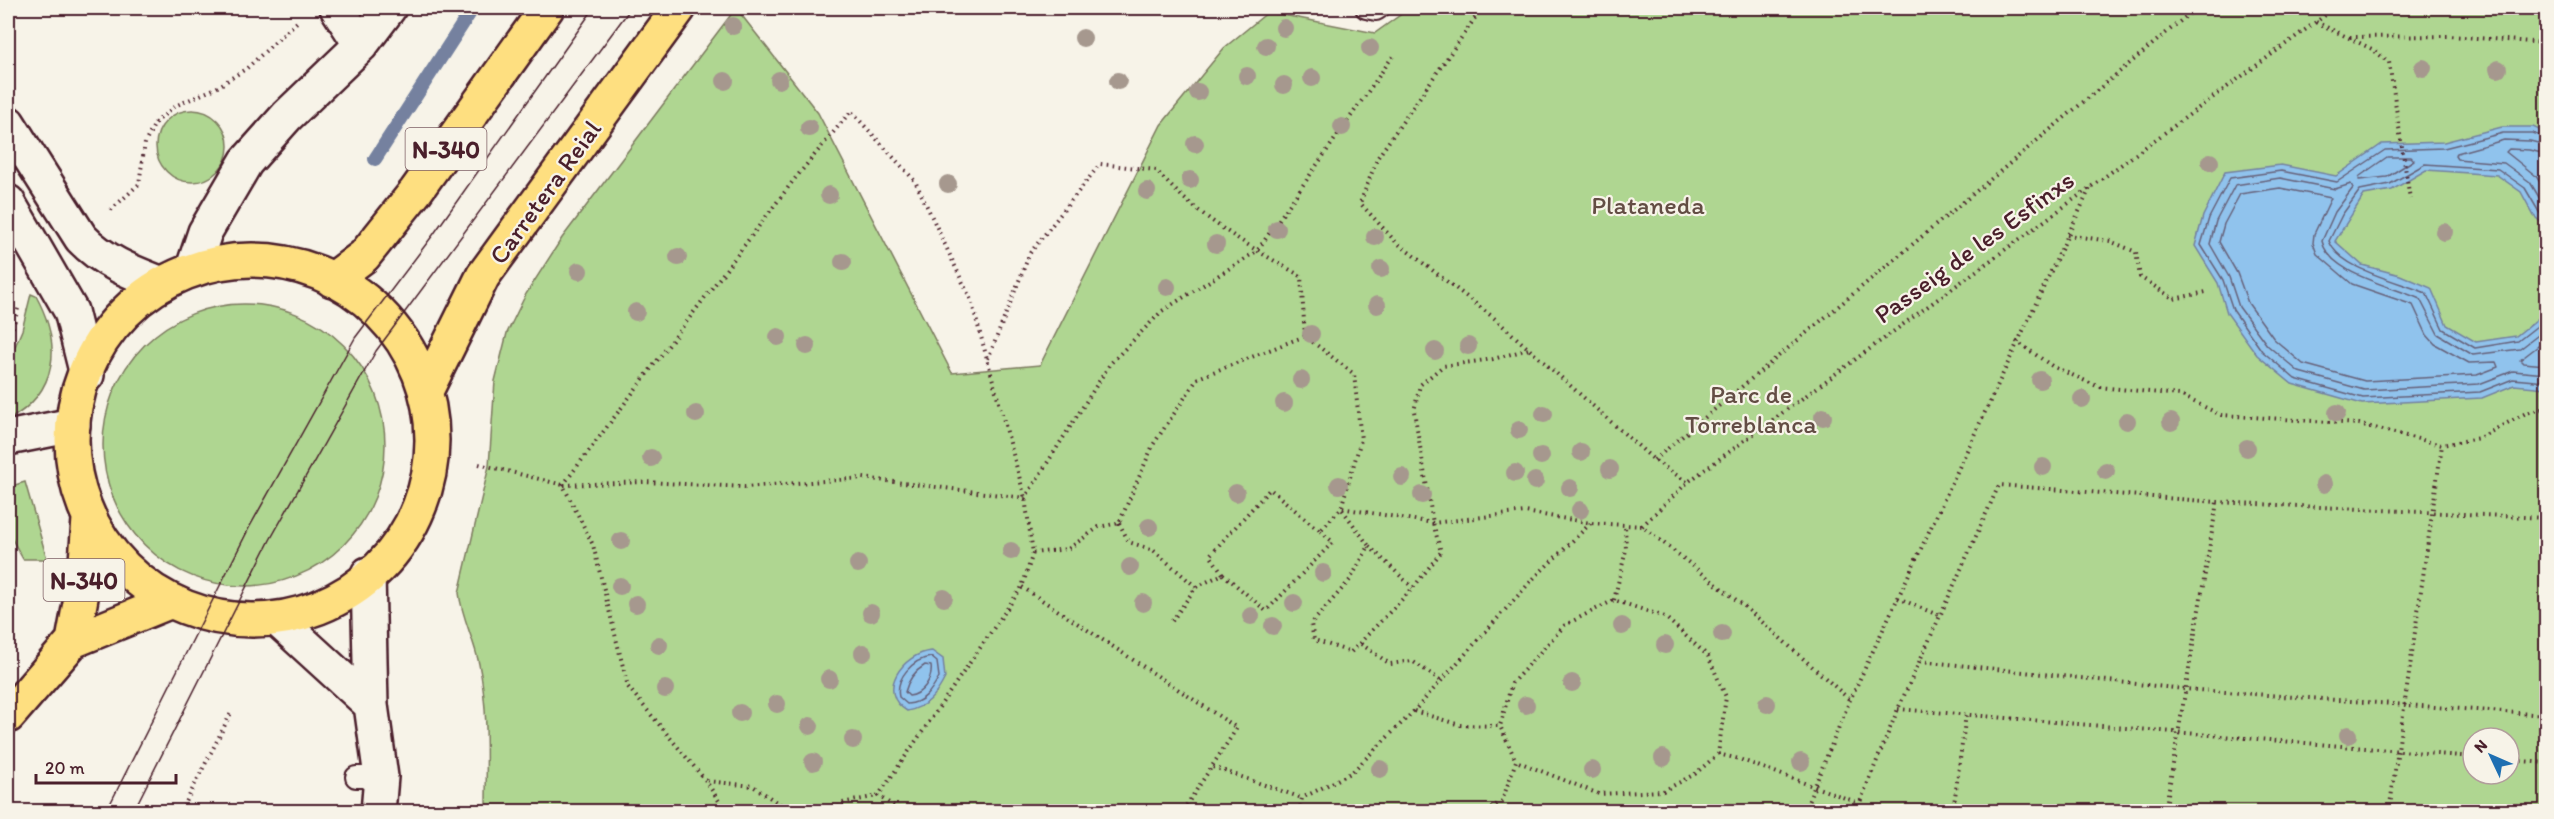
<svg xmlns="http://www.w3.org/2000/svg" width="2554" height="819" viewBox="0 0 2554 819" font-family="Itim,sans-serif">
  <style>
    .green { fill: #afd691; stroke: #7c7a5e; stroke-width: 1.5; fill-rule: evenodd }
    .water { fill: #90c3ed; stroke: #74819f; stroke-width: 1.5 }
    .lines { fill: none; stroke-linecap: round; stroke-linejoin: round }
    .shore { stroke: #666179; stroke-width: 1.5 }
    .stream { stroke: #74819f; stroke-width: 14 }
    .lane-casing { stroke: #4a1f2b; stroke-width: 24 }
    .street-casing { stroke: #4a1f2b; stroke-width: 38 }
    .secondary-casing { stroke: #4a1f2b; stroke-width: 38 }
    .primary-casing { stroke: #4a1f2b; stroke-width: 38 }
    .path { stroke: #4a1f2b; stroke-width: 4; stroke-dasharray: 1.5 4.5; stroke-linecap: butt }
    .lane { stroke: #f7f3e8; stroke-width: 20 }
    .street { stroke: #f7f3e8; stroke-width: 33 }
    .secondary { stroke: #f7f3e8; stroke-width: 33 }
    .primary { stroke: #fedf80; stroke-width: 33 }
    .tram { stroke: #4a1f2b; stroke-width: 1.5 }
    .tree { fill: #a6988e }
    .labels { text-anchor: middle; dominant-baseline: central; stroke-width: 4.5; stroke-linejoin: round; paint-order: stroke }
    .shield { fill: #f7f3e8; stroke: #7e5f64; stroke-width: 1.5 }
    .shield-label { font-size: 24px; font-weight: bold; fill: #4a1f2b }
    .street-label { font-size: 26px; fill: #4a1f2b; stroke: #f7f3e8 }
    .park-label { font-size: 26px; fill: #634d44; stroke: #f7f3e8 }
  </style>
  <rect width="100%" height="100%" fill="#f7f3e8"/>
  <filter id="ink" filterUnits="userSpaceOnUse"><feTurbulence type="fractalNoise" baseFrequency=".0167" numOctaves="2"/><feDisplacementMap in="SourceGraphic" scale="12" xChannelSelector="R" yChannelSelector="G"/><feConvolveMatrix kernelMatrix="1 2 1 2 8 2 1 2 1" color-interpolation-filters="sRGB"/></filter>
  <g filter="url(#ink)">
    <path class="green" d="M736 8 818 113 952 373 1040 365 1161 125 1224 48 1268 12 1375 33 1410 8H2546V811H486C486 763 489 711 479 664 474 639 462 618 459 593L489 466 495 381 507 333 526 294 562 238ZM2473 738H2509V774H2473Z
      M156 146a36 36 0 1 1 72 0a36 36 0 1 1-72 0Z
      M31 294 36 296C62 344 59 392 8 420V363L22 330Z
      M103 445a141 141 0 1 1 282 0a141 141 0 1 1-282 0Z
      M25 482 47 559H23L8 532V487Z"/>
    <path class="water" d="M2502 127H2533L2546 133V227L2534 216 2521 192 2497 175 2426 170 2392 190 2364 195 2335 241 2362 265 2400 275 2431 288 2447 325 2476 342 2516 336 2546 312V388L2514 385 2482 398 2362 404 2292 384 2257 355 2227 313 2218 283 2195 246 2203 216 2225 172 2281 165 2336 176 2382 144 2444 142Z
      M932 651 943 659 945 678C936 696 927 707 907 711 875 692 903 653 932 651Z"/>
    <g class="lines">
      <path class="shore" d="M2546 138 2532 133H2503L2444 148 2385 150 2337 182 2281 171 2230 178 2209 218 2201 245 2223 280 2233 310 2262 351 2295 379 2363 398 2480 392 2513 379 2546 382
        M2546 145 2530 141 2504 140 2457 153 2455 156 2457 159 2504 163 2530 182 2546 209
        M2546 154 2529 150 2509 149 2506 152 2536 176 2546 192
        M2387 157H2411L2414 160 2387 177 2359 180 2360 176Z
        M2280 188 2331 198 2314 234 2313 243 2317 254 2352 284 2413 305 2427 335 2435 344 2469 363 2496 362 2498 367 2477 375 2365 381 2303 364 2274 339 2248 303 2237 273 2219 242 2224 224 2240 194Z
        M2546 219 2539 212 2525 188 2498 169 2425 164 2390 184 2360 190 2342 215 2329 241C2340 270 2399 281 2426 293L2443 329 2475 348 2518 341 2546 319
        M2546 329 2520 349 2473 355 2438 334 2420 299C2393 286 2329 274 2322 241L2335 212 2353 188 2351 184 2335 189 2280 178 2235 185 2216 221 2210 244 2229 277 2239 307 2267 345 2299 372 2364 390 2479 384 2513 371 2546 374
        M2546 340 2520 360 2523 363 2546 365
        M931 657 937 662 939 677C931 691 924 703 907 704L899 697C895 678 913 659 931 657Z
        M925 665 931 666C933 679 922 695 909 696L905 692C908 680 915 671 925 665Z"/>
      <path class="stream" d="M375 159 473 8"/>
      <g class="lane-casing">
        <path id="lane" d="M1366 8 1376 10 1379 8
          M356 777H381"/>
      </g>
      <g class="street-casing">
        <path id="street" d="M337 8 361 45
          M193 268 205 232 246 162 287 116 361 45 389 8
          M8 438 73 425
          M368 574 371 705 381 777 378 812
          M278 620 371 705"/>
      </g>
      <g class="secondary-casing">
        <path id="secondary" d="M8 123 81 238C104 262 131 272 162 284
          M8 202 71 311 87 375"/>
      </g>
      <g class="primary-casing">
        <path id="primary" d="M72 440a180 180 0 1 1 360 0a180 180 0 1 1-360 0Z
          M332 280 364 256 416 191 547 8
          M428 387 483 276 679 8
          M73 641 85 576 89 519
          M8 716 73 641 169 602"/>
      </g>
      <path class="path" d="M1482 8 1378 157 1360 203 1396 242 1494 318 1654 460 1687 482
        M2316 22 2372 49 2389 62 2410 199
        M2350 37 2450 36 2546 43
        M111 210 139 184 145 143 155 123 175 106 216 88 247 68 298 21
        M2067 235 2110 241 2136 252 2140 277 2174 299 2206 292
        M2016 341 2052 366 2099 387 2180 395 2221 415 2359 424 2442 445 2479 438 2526 413 2546 408
        M8 345 19 305
        M988 359 1030 253 1100 164 1156 170C1196 216 1248 246 1301 276L1305 336
        M1654 460 2196 8
        M479 464 563 485 593 545 628 687 706 781 726 812
        M563 485 793 181 851 111 915 181 971 300 1025 498 1033 553 1022 587 878 796 904 812
        M564 485 644 482 745 487 863 478 1025 498 1110 364 1162 311 1257 251 1395 53
        M1119 523 1129 542 1153 550 1196 587
        M1642 526 1688 482 2335 8
        M1369 546 1413 588
        M1033 553 1068 549 1099 527 1119 523 1153 445 1198 378 1305 336 1354 374 1361 440 1341 508 1369 546 1350 580 1311 624 1314 640 1351 652 1413 588 1441 552 1433 523 1414 411 1420 385 1443 366 1493 359 1529 349
        M1223 574 1266 611 1333 542 1320 531
        M1022 587 1237 728 1182 812
        M1898 598 1940 616
        M1614 600 1626 550 1625 525
        M1172 621 1196 587 1223 574 1210 555 1270 489 1320 531 1341 508 1433 523 1525 512 1591 523 1642 526 1744 606 1850 700
        M1361 644 1390 664 1412 661 1440 680
        M1920 661 2184 689 2546 715
        M1898 709 2473 757
        M1414 711 1460 725 1500 726
        M1718 754 1739 759 1859 803
        M2509 760 2546 763
        M1213 767 1302 798
        M707 781 753 786 791 812
        M61 812 64 806
        M181 812 232 711
        M835 812 842 803 878 796
        M1299 812 1302 798 1351 773 1414 711 1533 579 1591 523
        M1486 812 1502 801 1516 761 1500 726 1512 683 1565 625 1614 600 1665 617 1708 656 1726 697 1718 754 1695 774 1663 791 1599 794 1516 761
        M1804 812 1850 700 2090 188
        M1856 812 1898 709 1999 485 2217 502 2546 518
        M1953 812 1966 714
        M2165 812 2217 502
        M2389 812 2442 445"/>
      <use href="#lane" class="lane"/>
      <use href="#street" class="street"/>
      <use href="#secondary" class="secondary"/>
      <use href="#primary" class="primary"/>
      <path class="tram" d="M106 812 249 528 355 338 433 235 594 8
        M133 812 270 540 376 351 631 8"/>
    </g>
    <g class="tree">
      <circle cx="733" cy="26" r="9"/>
      <circle cx="1284" cy="28" r="9"/>
      <circle cx="1083" cy="38" r="9"/>
      <circle cx="1266" cy="46" r="9"/>
      <circle cx="1370" cy="48" r="9"/>
      <circle cx="2423" cy="68" r="9"/>
      <circle cx="2498" cy="69" r="9"/>
      <circle cx="1247" cy="76" r="9"/>
      <circle cx="1312" cy="78" r="9"/>
      <circle cx="779" cy="80" r="9"/>
      <circle cx="725" cy="81" r="9"/>
      <circle cx="1118" cy="81" r="9"/>
      <circle cx="1284" cy="85" r="9"/>
      <circle cx="1198" cy="92" r="9"/>
      <circle cx="1342" cy="127" r="9"/>
      <circle cx="809" cy="128" r="9"/>
      <circle cx="1195" cy="144" r="9"/>
      <circle cx="2210" cy="162" r="9"/>
      <circle cx="1190" cy="180" r="9"/>
      <circle cx="948" cy="184" r="9"/>
      <circle cx="1147" cy="191" r="9"/>
      <circle cx="829" cy="195" r="9"/>
      <circle cx="1277" cy="229" r="9"/>
      <circle cx="2444" cy="232" r="9"/>
      <circle cx="1375" cy="237" r="9"/>
      <circle cx="1216" cy="244" r="9"/>
      <circle cx="678" cy="257" r="9"/>
      <circle cx="843" cy="262" r="9"/>
      <circle cx="1381" cy="269" r="9"/>
      <circle cx="579" cy="271" r="9"/>
      <circle cx="1167" cy="287" r="9"/>
      <circle cx="1377" cy="305" r="9"/>
      <circle cx="636" cy="312" r="9"/>
      <circle cx="1311" cy="334" r="9"/>
      <circle cx="778" cy="337" r="9"/>
      <circle cx="807" cy="346" r="9"/>
      <circle cx="1468" cy="346" r="9"/>
      <circle cx="1435" cy="351" r="9"/>
      <circle cx="1301" cy="380" r="9"/>
      <circle cx="2040" cy="380" r="9"/>
      <circle cx="2082" cy="399" r="9"/>
      <circle cx="1284" cy="403" r="9"/>
      <circle cx="2337" cy="413" r="9"/>
      <circle cx="696" cy="414" r="9"/>
      <circle cx="1544" cy="414" r="9"/>
      <circle cx="1823" cy="417" r="9"/>
      <circle cx="2127" cy="421" r="9"/>
      <circle cx="2171" cy="422" r="9"/>
      <circle cx="1519" cy="430" r="9"/>
      <circle cx="2247" cy="448" r="9"/>
      <circle cx="1581" cy="452" r="9"/>
      <circle cx="1541" cy="456" r="9"/>
      <circle cx="651" cy="458" r="9"/>
      <circle cx="2043" cy="467" r="9"/>
      <circle cx="1610" cy="469" r="9"/>
      <circle cx="2106" cy="471" r="9"/>
      <circle cx="1515" cy="473" r="9"/>
      <circle cx="1402" cy="477" r="9"/>
      <circle cx="1535" cy="481" r="9"/>
      <circle cx="2324" cy="484" r="9"/>
      <circle cx="1339" cy="485" r="9"/>
      <circle cx="1570" cy="488" r="9"/>
      <circle cx="1236" cy="493" r="9"/>
      <circle cx="1422" cy="495" r="9"/>
      <circle cx="1580" cy="510" r="9"/>
      <circle cx="1149" cy="527" r="9"/>
      <circle cx="621" cy="541" r="9"/>
      <circle cx="1011" cy="551" r="9"/>
      <circle cx="858" cy="564" r="9"/>
      <circle cx="1130" cy="567" r="9"/>
      <circle cx="1323" cy="573" r="9"/>
      <circle cx="620" cy="586" r="9"/>
      <circle cx="944" cy="598" r="9"/>
      <circle cx="1143" cy="603" r="9"/>
      <circle cx="1294" cy="603" r="9"/>
      <circle cx="636" cy="604" r="9"/>
      <circle cx="871" cy="613" r="9"/>
      <circle cx="1251" cy="616" r="9"/>
      <circle cx="1273" cy="626" r="9"/>
      <circle cx="1622" cy="626" r="9"/>
      <circle cx="1722" cy="634" r="9"/>
      <circle cx="659" cy="645" r="9"/>
      <circle cx="1665" cy="645" r="9"/>
      <circle cx="863" cy="653" r="9"/>
      <circle cx="829" cy="679" r="9"/>
      <circle cx="1572" cy="683" r="9"/>
      <circle cx="665" cy="689" r="9"/>
      <circle cx="777" cy="704" r="9"/>
      <circle cx="1767" cy="704" r="9"/>
      <circle cx="1526" cy="705" r="9"/>
      <circle cx="740" cy="713" r="9"/>
      <circle cx="810" cy="726" r="9"/>
      <circle cx="2348" cy="735" r="9"/>
      <circle cx="853" cy="740" r="9"/>
      <circle cx="1663" cy="758" r="9"/>
      <circle cx="813" cy="762" r="9"/>
      <circle cx="1801" cy="762" r="9"/>
      <circle cx="1380" cy="769" r="9"/>
      <circle cx="1592" cy="770" r="9"/>
    </g>
  </g>
  <g class="labels">
    <g class="shield">
      <rect x="405.5" y="128" width="81" height="42" rx="4.5"/>
      <rect x="43.5" y="559" width="81" height="42" rx="4.5"/>
    </g>
    <g class="shield-label">
      <text x="446" y="149">N-340</text>
      <text x="84" y="580">N-340</text>
    </g>
    <g class="street-label">
      <text transform="translate(545 192) rotate(-54)">Carretera Reial</text>
      <text transform="translate(1974 247) rotate(-36)">Passeig de les Esfinxs</text>
    </g>
    <g class="park-label">
      <text x="1648" y="205">Plataneda</text>
      <text x="1751" y="394">Parc de<tspan x="1751" dy="30">Torreblanca</tspan></text>
    </g>
  </g>
  <rect width="2554" height="819" fill="none" stroke="#f7f3e8" stroke-width="30"/>
  <rect x="15" y="15" width="2524" height="789" fill="none" stroke="#4a1f2b" stroke-width="2" filter="url(#ink)"/>
  <g transform="translate(2491 756) rotate(314)"><circle r="28" fill="#f7f3e8" stroke="#b29e9c" stroke-width="1.5"/>
  <path d="M0-4.5L10 22L0 15L-10 22Z" fill="#1f6fb2"/>
  <text y="-9" font-size="16" font-weight="bold" text-anchor="middle" fill="#4a1f2b">N</text>
  </g>
  <path d="M36 774v9h140v-9" fill="none" stroke="#4a1f2b" stroke-width="3"/>
  <text x="45" y="774" font-size="18" fill="#4a1f2b" stroke="#f7f3e8" stroke-width="4.5" paint-order="stroke">20 m</text>
</svg>
